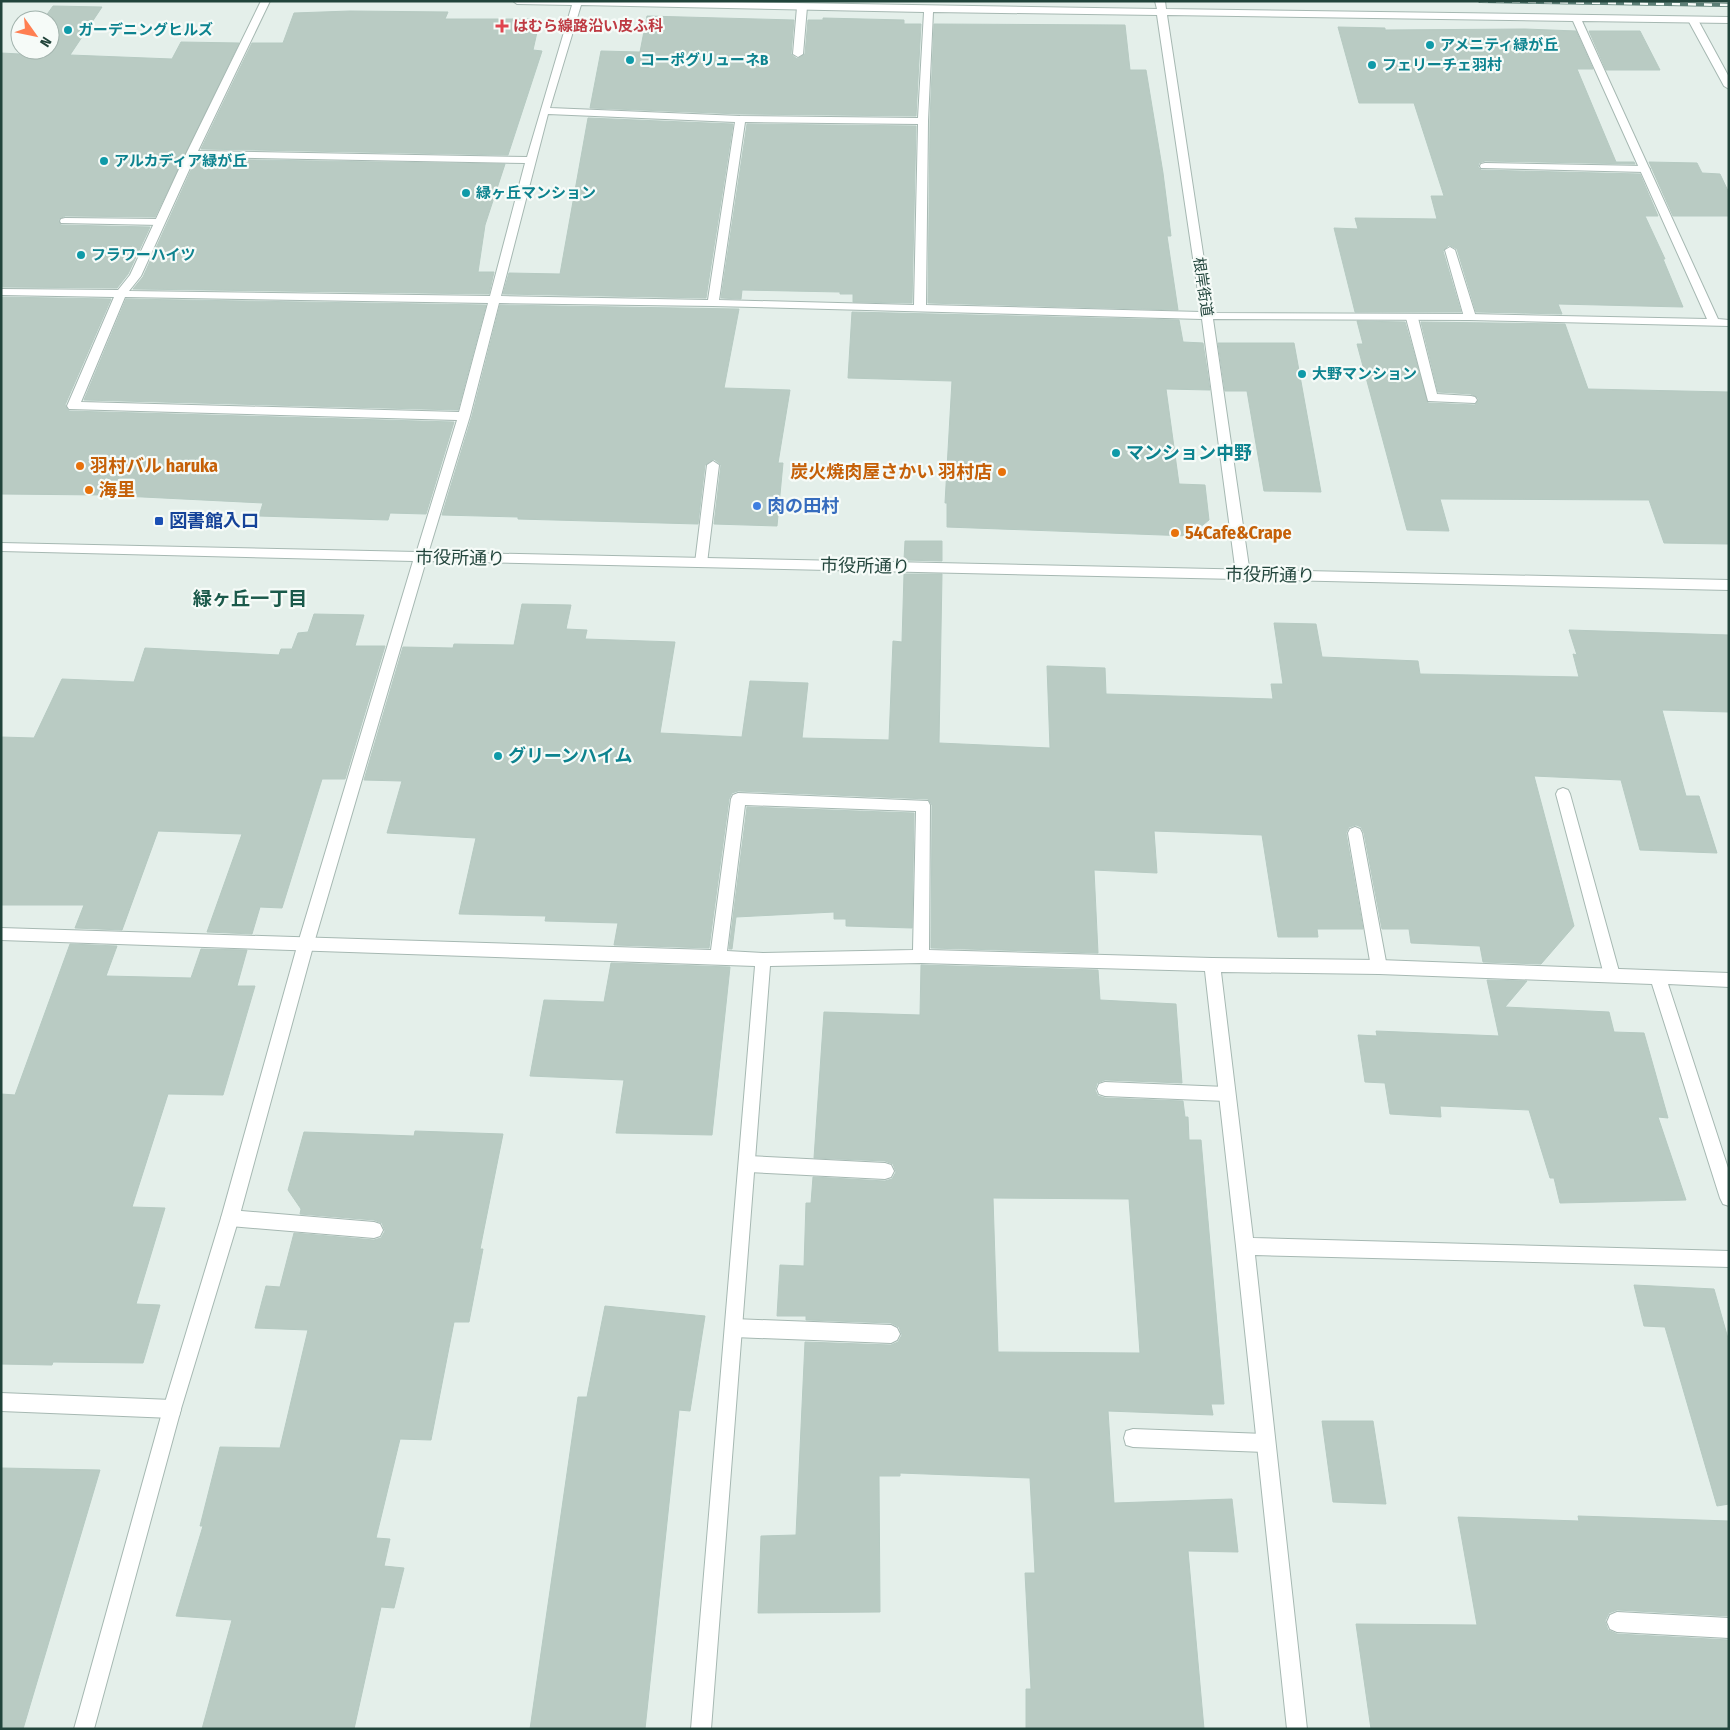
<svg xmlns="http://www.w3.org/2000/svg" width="1730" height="1730" viewBox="0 0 1730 1730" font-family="'Fira Sans Condensed','Noto Sans JP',sans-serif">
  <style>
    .building { fill: #b9cbc3; stroke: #b6cac2; fill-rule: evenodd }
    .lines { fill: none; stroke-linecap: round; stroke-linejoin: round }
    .service-casing { stroke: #a6b8b2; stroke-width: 2 }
    .minor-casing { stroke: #a6b8b2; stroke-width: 2 }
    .tertiary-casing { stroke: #a6b8b2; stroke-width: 2 }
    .service { fill: #fff; fill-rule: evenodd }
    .minor { fill: #fff; fill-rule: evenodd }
    .tertiary { fill: #fff; fill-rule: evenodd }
    .rail-casing { stroke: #5c7f76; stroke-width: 4 }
    .rail { stroke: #f6fbf8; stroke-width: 2.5; stroke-dasharray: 8; stroke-linecap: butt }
    .health-dot { fill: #e0444e; stroke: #f6fbf8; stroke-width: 2 }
    .culture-dot { fill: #0f9aa8; stroke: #f6fbf8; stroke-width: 2 }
    .food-dot { fill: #e8710a; stroke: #f6fbf8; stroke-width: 2 }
    .shop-dot { fill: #3f7fe0; stroke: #f6fbf8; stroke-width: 2 }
    .transit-dot { fill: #1a4fb4; stroke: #f6fbf8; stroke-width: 2 }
    .labels { text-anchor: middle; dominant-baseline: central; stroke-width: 4.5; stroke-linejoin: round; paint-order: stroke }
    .far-health-label { font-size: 15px; font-weight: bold; fill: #be3a42; stroke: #f6fbf8; text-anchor: start }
    .far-culture-label { font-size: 15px; font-weight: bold; fill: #0d838f; stroke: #f6fbf8; text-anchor: start }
    .far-street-label { font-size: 15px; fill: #21443b; stroke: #f6fbf8 }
    .culture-label { font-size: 18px; font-weight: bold; fill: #0d838f; stroke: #f6fbf8; text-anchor: start }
    .food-label { font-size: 18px; font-weight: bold; fill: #c56008; stroke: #f6fbf8; text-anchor: start }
    .shop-label { font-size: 18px; font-weight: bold; fill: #366cbe; stroke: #f6fbf8; text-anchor: start }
    .transit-label { font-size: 18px; font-weight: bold; fill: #164399; stroke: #f6fbf8; text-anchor: start }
    .street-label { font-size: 18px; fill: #21443b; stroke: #f6fbf8 }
    .neighbourhood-label { font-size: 19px; font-weight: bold; fill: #1a594a; stroke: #f6fbf8 }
  </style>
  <rect width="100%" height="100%" fill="#e4efea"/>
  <path class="building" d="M53 6 102 7 70 55 172 59 181 42 239 43 155 217 65 216 58 220 61 225 150 227 128 274 117 288 1 287V53L20 54 23 50H50V20H43Z
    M350 11 448 12 445 19H540L533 50 542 51 508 155 201 149 252 43H283L294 13Z
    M647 16 794 20 791 54 797 59 805 54 808 20H823V18L904 20V24H921L916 116 740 114 590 108 601 51 640 52Z
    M934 24 1125 25 1130 70H1146L1163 173 1171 236H1167L1178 310 928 303 930 121Z
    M1338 27 1385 28V30L1525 29 1576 31 1593 69H1577L1616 162H1634L1635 164 1485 161 1479 163 1478 167 1481 170 1640 174 1658 216H1645L1665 259H1663L1683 307 1558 304 1562 314 1476 312 1457 249 1449 245 1443 251 1461 312H1355L1334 228 1358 229 1355 218 1437 219 1431 196H1444L1414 103H1359Z
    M1589 31H1640L1660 70H1606Z
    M588 118 733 124 706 298 503 294 509 273 560 274Z
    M747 124 916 126 912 303 853 302V294H840V292L742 290 741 299 721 298Z
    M196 159 505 164 485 225 478 272H494L489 294 133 289 143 277Z
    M1649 162 1697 163 1702 173 1720 174 1729 193V216H1673Z
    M1 297 111 299 65 405 69 411 454 422 426 514 390 513 388 520 259 516 263 503 103 495 1 494Z
    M126 299 486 305 458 410 84 400Z
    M500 305 739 309 724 388 790 390 778 463H783L777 526 714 524 721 465 714 459 705 465 698 524 518 519V517L442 515 472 416Z
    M852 312 1179 320 1183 342 1203 343 1210 390 1166 389 1179 484 1205 485 1209 520 1189 536 947 527V503H945L952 381 848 378Z
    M1357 321 1405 322 1428 403 1475 405 1479 399 1471 394 1438 392 1421 322 1565 324 1588 389 1729 392V544L1664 543 1649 500 1440 499 1449 531 1407 530 1357 344H1363Z
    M1218 343H1294L1321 492 1264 491 1247 391H1225Z
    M905 541H942V561L904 560Z
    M904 574H942L939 743 1050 748 1047 666 1105 668 1106 694 1273 699 1271 684H1283L1274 623 1316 624 1322 657 1418 661 1420 674 1579 677 1573 654 1577 655 1569 630 1729 635V712L1662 710 1686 796H1699L1717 853 1640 850 1621 780 1534 776 1574 926 1541 964 1483 962 1480 946 1411 943 1409 929H1382L1364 833 1361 827 1356 825 1349 827 1346 833 1363 929H1317L1318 937H1278L1262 835 1154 831 1157 873 1094 870 1098 953 931 948 932 805 928 799 738 791 732 793 729 799 709 948 614 945 618 923 545 921 546 916 459 914 476 838 387 833 402 781 364 780 403 647 453 648 454 644 514 645 522 604 571 605 566 629 587 630 585 639 675 642 660 733 742 737 750 681 808 683 802 738 889 740 893 641 902 642Z
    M314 614 364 615 355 646H385L345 779H322L282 908 260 907 252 934 207 932 242 834 158 831 122 930 75 928 84 905H1V737L34 738 62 679 134 682 145 648 279 655 281 649H292L298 633 308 632Z
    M747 807 914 813 912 928 846 926V919H834V912L736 917 732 949H729Z
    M70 944 117 946 106 976 191 978 201 949 247 950 237 986H255L223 1095 168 1094 132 1207 165 1208 136 1304 160 1305 143 1363 53 1362 52 1365 1 1364V1094L15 1095Z
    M611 963 730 967 712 1135 616 1133 624 1080 530 1076 544 1000 604 1002Z
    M921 965 1098 970 1100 1000 1176 1004 1182 1083 1105 1080 1097 1083 1095 1090 1098 1096 1105 1098 1183 1101 1185 1117H1188L1189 1140H1201L1224 1404H1211L1213 1415 1108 1411 1114 1503 1232 1499 1238 1552 1188 1551 1204 1729H1026V1689H1031L1025 1573H1035L1030 1478 900 1473V1476H879L880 1612 758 1613 761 1536 796 1535 805 1342 891 1345 898 1342 902 1335 899 1327 891 1323 806 1320V1316H777L780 1265 804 1266 806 1203H811L813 1177 885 1181 892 1179 896 1172 893 1164 885 1161 814 1158 824 1012 920 1015ZM993 1198 1129 1199 1140 1353 998 1352Z
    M1487 980 1527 981 1505 1007 1609 1012 1614 1032 1644 1033 1668 1118 1658 1117 1686 1200 1560 1203 1554 1178H1550L1529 1110 1440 1106 1441 1117 1390 1114 1385 1083 1365 1082 1358 1035 1377 1036 1376 1031 1499 1036Z
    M415 1131 503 1134 480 1249H483L469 1322H454L431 1440 400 1439 376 1538 390 1539 384 1566 404 1568 394 1608 381 1607 354 1729H202L232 1620 176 1616 203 1526H200L220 1447 280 1448 308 1330 255 1328 266 1286 280 1287 294 1233 374 1240 381 1238 385 1231 382 1223 374 1220 300 1214 301 1209 288 1190 304 1132 414 1136Z
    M1634 1285 1714 1289 1729 1342V1504L1717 1506 1665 1327 1644 1326Z
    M605 1306 705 1316 690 1411 679 1410 645 1729H530L578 1397H587Z
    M1322 1421H1373L1386 1504 1333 1502Z
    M1 1468 100 1470 23 1729H1Z
    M1578 1516 1729 1521V1616L1617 1610 1609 1613 1605 1621 1608 1630 1617 1634 1729 1640V1729H1371L1356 1624 1477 1625 1458 1517 1579 1521Z"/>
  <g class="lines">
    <g class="service-casing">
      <path id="service" d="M802 4 807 7 803 54 798 57 793 54 797 7Z
        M1693 17 1698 20 1729 77V89L1724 86 1688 20Z
        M1485 163 1645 166 1650 169 1645 172 1481 168 1480 166 1481 164Z
        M65 218 160 219 165 222 160 225 61 223 60 221 61 219Z
        M1450 247 1455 250 1476 317 1474 319 1470 320 1464 317 1445 250Z
        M1412 315 1418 318 1437 394 1471 396 1475 397 1477 400 1475 403 1428 401 1406 318Z
        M713 461 719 465 707 563 706 566H696L695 563 707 465Z
        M1563 788 1568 790 1570 794 1620 975 1618 980 1612 982 1606 980 1604 975 1556 794 1558 790Z
        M1355 827 1360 829 1362 833 1387 967 1385 972 1379 974 1373 972 1371 967 1348 833 1350 829Z
        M1105 1082 1226 1087 1232 1089 1234 1094 1232 1099 1226 1101 1105 1096 1099 1094 1097 1089 1099 1084Z
        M748 1156 885 1163 891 1165 894 1171 891 1177 885 1179 748 1172 742 1170 739 1164 742 1158Z
        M734 1319 891 1325 897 1328 900 1334 897 1340 891 1343 734 1337 728 1334 725 1328 728 1322Z
        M1133 1429 1265 1434 1272 1436 1274 1443 1272 1450 1265 1452 1133 1447 1126 1445 1124 1438 1126 1431Z
        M1617 1612 1729 1618V1638L1617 1632 1610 1629 1607 1622 1610 1615Z"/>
    </g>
    <g class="minor-casing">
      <path id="minor" d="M261 1H270L198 151 527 157 572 5 517 4 513 1H672L1157 9 1155 1H1165L1166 9 1729 17V23L1582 21 1718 319 1729 320V326L1470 320 1213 319 1250 574 1248 577H1238L1236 574 1202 319 713 306 499 303 470 416 427 557 426 560H416L415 557 457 420 69 409 67 406 114 297 1 295V289L118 290 130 275 186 154ZM581 5 924 12 918 118 740 116 550 108ZM933 12 1157 15 1201 312 926 305 928 121ZM1167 15 1573 21 1707 319 1470 314 1212 313ZM548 114 735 122 708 300 501 296ZM745 122 918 124 914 305 719 300ZM195 157 525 163 490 296 129 291 141 276ZM125 297 488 303 459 412 81 402Z
        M738 793 928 801 930 805 929 950 1212 958 1379 960 1729 973V987L1668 984 1729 1171V1206L1723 1204 1720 1198 1652 984 1379 974 1221 972 1253 1238 1729 1251V1267L1255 1255 1307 1729H1287L1236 1246 1205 971 921 963 770 966 711 1729H691L755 966 1 940V928L711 950 731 799 733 795ZM745 805 916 811 913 950 763 953 727 951Z
        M230 1210 374 1222 380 1224 383 1230 380 1236 374 1238 230 1226 224 1224 221 1218 224 1212Z
        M1 1393 172 1400 179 1402 181 1409 179 1416 172 1418 1 1411Z"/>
    </g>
    <g class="tertiary-casing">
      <path id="tertiary" d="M1 543 1729 580V590L426 561 314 943 239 1218 181 1409 94 1729H74L163 1409 221 1218 298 943 413 561 1 551Z"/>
    </g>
    <use href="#service" class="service"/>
    <use href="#minor" class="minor"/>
    <use href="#tertiary" class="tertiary"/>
    <g class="rail-casing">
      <path id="rail" d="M1480 1 1729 5"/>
    </g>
    <use href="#rail" class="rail"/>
  </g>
  <path class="health-dot" d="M499.5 18.5h5v5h5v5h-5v5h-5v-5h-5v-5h5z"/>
  <g class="culture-dot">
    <circle cx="68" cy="30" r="5"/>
    <circle cx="1430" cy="45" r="5"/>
    <circle cx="630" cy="60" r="5"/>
    <circle cx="1372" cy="65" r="5"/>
    <circle cx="104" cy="161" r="5"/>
    <circle cx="466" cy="193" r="5"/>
    <circle cx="81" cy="255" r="5"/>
    <circle cx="1302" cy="374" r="5"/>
    <circle cx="1116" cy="453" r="5"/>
    <circle cx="498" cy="756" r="5"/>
  </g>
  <g class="food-dot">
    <circle cx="80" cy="466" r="5"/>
    <circle cx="1002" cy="472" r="5"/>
    <circle cx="89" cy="490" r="5"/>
    <circle cx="1175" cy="533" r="5"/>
  </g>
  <circle class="shop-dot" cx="757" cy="506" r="5"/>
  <rect class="transit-dot" x="154" y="516" width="10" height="10" rx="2.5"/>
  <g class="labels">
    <g class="far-health-label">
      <text x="513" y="26">はむら線路沿い皮ふ科</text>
    </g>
    <g class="far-culture-label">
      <text x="78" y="30">ガーデニングヒルズ</text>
      <text x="1440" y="45">アメニティ緑が丘</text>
      <text x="640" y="60">コーポグリューネB</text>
      <text x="1382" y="65">フェリーチェ羽村</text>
      <text x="114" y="161">アルカディア緑が丘</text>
      <text x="476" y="193">緑ヶ丘マンション</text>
      <text x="91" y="255">フラワーハイツ</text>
      <text x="1312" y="374">大野マンション</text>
    </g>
    <g class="far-street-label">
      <text transform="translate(1203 287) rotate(82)">根岸街道</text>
    </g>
    <g class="culture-label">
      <text x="1126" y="453">マンション中野</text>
      <text x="508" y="756">グリーンハイム</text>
    </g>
    <g class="food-label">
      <text x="90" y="466">羽村バル haruka</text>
      <text x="992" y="472" text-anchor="end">炭火焼肉屋さかい 羽村店</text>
      <text x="99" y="490">海里</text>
      <text x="1185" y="533">54Cafe&amp;Crape</text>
    </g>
    <g class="shop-label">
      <text x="767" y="506">肉の田村</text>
    </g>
    <g class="transit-label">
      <text x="169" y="521">図書館入口</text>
    </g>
    <g class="street-label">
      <text transform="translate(460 558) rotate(1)">市役所通り</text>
      <text transform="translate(865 566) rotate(1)">市役所通り</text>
      <text transform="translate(1270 575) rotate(1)">市役所通り</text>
    </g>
    <g class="neighbourhood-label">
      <text x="250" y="598">緑ヶ丘一丁目</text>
    </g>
  </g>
  <rect width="1730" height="1730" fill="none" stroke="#21443b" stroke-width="5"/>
  <g transform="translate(35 35) rotate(123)"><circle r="24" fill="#f6fbf8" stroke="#a1b2ac"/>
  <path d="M0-4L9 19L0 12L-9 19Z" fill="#ff7f52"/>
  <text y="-8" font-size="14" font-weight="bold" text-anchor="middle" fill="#21443b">N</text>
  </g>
</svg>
